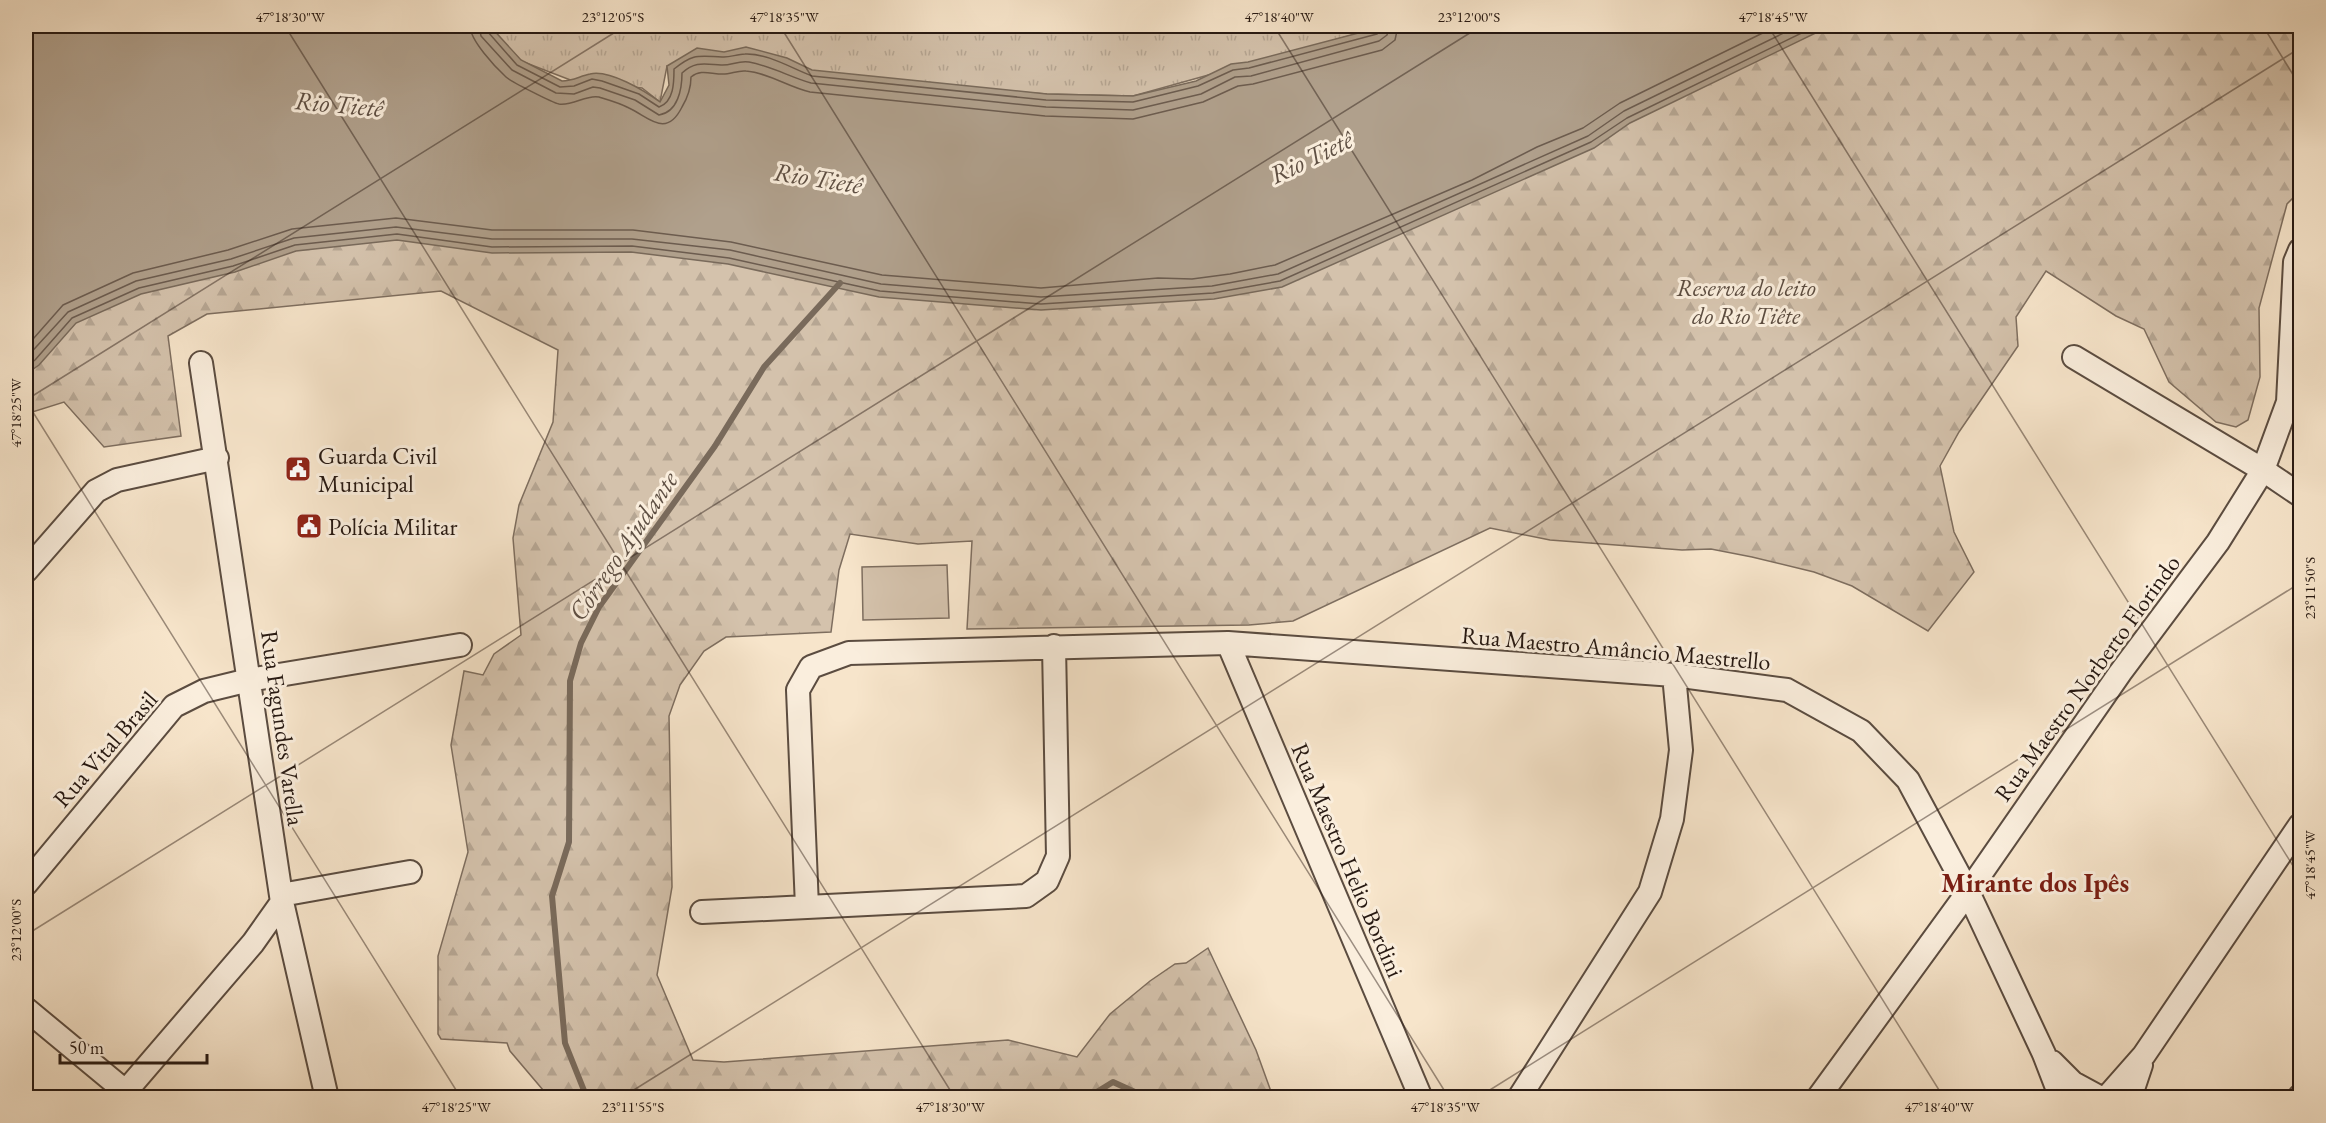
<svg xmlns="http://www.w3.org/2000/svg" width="2326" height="1123" viewBox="0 0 2326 1123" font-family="'EB Garamond',serif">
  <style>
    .forest { fill: url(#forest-firs); stroke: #7e6e5f; stroke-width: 1.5 }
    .park { fill: url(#park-tufts); stroke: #7e6e5f; stroke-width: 1.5 }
    .pitch { fill: #d4c2ac; stroke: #7e6e5f; stroke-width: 1.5 }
    .water { fill: #b0a08c; stroke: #796a5b; stroke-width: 1.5 }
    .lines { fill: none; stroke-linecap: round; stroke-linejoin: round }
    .shore { stroke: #6c5c4f; stroke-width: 1.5 }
    .stream { stroke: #796a5b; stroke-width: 6 }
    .minor-casing { stroke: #5b4c40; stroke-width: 26 }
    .minor { stroke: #faeedd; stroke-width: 22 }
    .ticks { fill: none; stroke: #271912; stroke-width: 1.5; stroke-opacity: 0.45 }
    .labels { text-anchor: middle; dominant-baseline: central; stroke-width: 6; stroke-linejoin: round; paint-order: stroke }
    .park-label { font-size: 24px; font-style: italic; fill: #5b4c40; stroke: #faeedd }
    .poi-label { font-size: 24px; fill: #271912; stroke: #faeedd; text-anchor: start }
    .street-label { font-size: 24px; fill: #271912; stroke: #faeedd }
    .water-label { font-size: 26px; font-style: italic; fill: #5e4f43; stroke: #faeedd }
    .quarter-label { font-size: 27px; font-weight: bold; fill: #7a1f14; stroke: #faeedd }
    .neatline { fill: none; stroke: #271912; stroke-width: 2 }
    .ticks-label { font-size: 15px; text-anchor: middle; fill: #271912 }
  </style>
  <defs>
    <pattern id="forest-firs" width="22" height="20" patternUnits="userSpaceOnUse" patternTransform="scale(1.5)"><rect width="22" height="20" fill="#d4c2ac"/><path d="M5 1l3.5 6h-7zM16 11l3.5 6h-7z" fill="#b6a693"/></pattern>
    <pattern id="park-tufts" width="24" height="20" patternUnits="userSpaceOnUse" patternTransform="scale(1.5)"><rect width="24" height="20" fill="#d4c2ac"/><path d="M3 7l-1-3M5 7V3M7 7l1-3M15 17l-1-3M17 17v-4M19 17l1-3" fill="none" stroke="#b6a693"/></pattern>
  </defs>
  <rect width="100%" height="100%" fill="#f7e5cb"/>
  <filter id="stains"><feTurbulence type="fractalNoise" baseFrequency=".00333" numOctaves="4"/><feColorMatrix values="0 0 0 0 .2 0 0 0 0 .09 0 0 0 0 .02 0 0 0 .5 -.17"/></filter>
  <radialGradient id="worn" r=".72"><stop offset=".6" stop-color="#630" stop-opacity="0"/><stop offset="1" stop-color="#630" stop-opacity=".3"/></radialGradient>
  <path class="forest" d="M1782 26H2300V191L2287 204 2259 308 2260 377 2248 420 2236 427 2216 422 2169 382 2144 329 2116 316 2046 271 2016 317 2018 346 1959 432 1940 466 1954 532 1974 572 1928 631 1852 586 1814 572 1752 557 1711 549 1682 550 1550 540 1490 528 1293 621 1249 625 967 629 972 541 918 544 850 534 839 570 831 632 726 637 704 651 680 685 669 716 672 887 657 975 693 1060 724 1062 1008 1040 1077 1057 1110 1014 1150 981 1175 964 1186 963 1208 948 1256 1050 1273 1097H541L543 1090 510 1051 507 1043 441 1039 438 1034V956L468 852 451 745 464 671 483 675 494 654 521 635 513 538 519 505 553 422 558 350 441 291 207 314 168 336 181 436 104 447 64 402 26 414V299L57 268Z"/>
  <path class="park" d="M488 26H1385L1133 96 1047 94 667 66 660 102 642 88 573 81 521 61Z"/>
  <path class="pitch" d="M947 565 949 618 863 620 862 567Z"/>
  <path class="water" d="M26 26H490L521 60 562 81C573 81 580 76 590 74 609 69 645 91 660 102L669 85 667 66 697 48 724 52 746 47 787 58 812 70 1047 94 1133 96 1196 81 1231 64 1248 62 1385 26H1830L1630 123 1594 148 1282 287 1214 299 1041 310 879 297 728 264 631 252 492 253 397 240 296 251 235 272 141 294 76 323 39 365 26 374Z"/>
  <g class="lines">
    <path class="shore" d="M470 26C470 40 495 67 506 77 510 81 553 103 559 104 573 106 587 94 599 97 609 100 620 103 629 108 649 117 666 139 682 107 688 97 691 89 691 77 701 69 710 74 723 74 731 74 738 70 746 71 769 73 788 87 810 92L1045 116 1133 119 1203 102 1238 86 1253 84 1382 50 1395 40 1398 26
      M479 26 481 36 512 70 556 93 574 94 593 87 600 88 635 100 659 115C678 112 682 89 682 73 695 61 704 64 721 65 730 66 739 60 749 62 771 66 790 77 811 83L1046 107 1133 110 1201 94 1235 77 1251 76 1379 41 1387 35 1389 26
      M486 26 488 32 517 65 560 87 574 86 592 79 602 81 639 94 659 107C674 102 674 82 674 69 694 53 698 56 722 57 729 58 737 54 745 54 767 53 791 68 812 76L1046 100 1133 102 1198 86 1233 70 1249 68 1377 34 1382 26
      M26 347 63 305 133 273 228 250 292 229 396 218 492 230H633L731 242 882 275 1041 288 1158 278 1192 279 1230 274 1275 265 1472 180 1537 147 1583 128 1620 103 1777 26
      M26 358 68 312 136 281 231 259 294 238 396 227 492 239H632L730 250 881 284 1041 297 1212 286 1278 274 1588 136 1624 111 1798 26
      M26 367 35 360 72 318 139 288 233 266 295 245 397 234 492 247 632 246 729 258 880 291 1041 304 1213 293 1280 281 1591 142 1627 118 1816 26"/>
    <path class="stream" d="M587 1098 565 1043 552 896 569 842 570 681 581 643 599 607 715 446 764 367 840 283
      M1087 1098 1113 1082 1148 1098"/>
    <g class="minor-casing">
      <path id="minor" d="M2074 357 2263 470 2300 495
        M201 363 282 902 327 1098
        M26 571 96 491 117 480 217 458
        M1228 643 1421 1098
        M1054 646 1058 856 1047 881 1026 896 807 907 798 690 811 667 849 653 1228 643 1674 675 1787 690 1861 731 1908 780 1968 892 2044 1054 2061 1098
        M26 884 174 706 204 691 249 680 460 645
        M281 895 410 872
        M702 912 807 907
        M26 1009 125 1091
        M2052 1062 2073 1083 2097 1096
        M2107 1097 2144 1055 2300 825
        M120 1098 253 943 282 902
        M1519 1098 1650 892 1672 819 1681 750 1674 675
        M1818 1098 1968 892 2120 673 2218 542 2263 470 2288 402 2295 262 2300 250
        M2130 1098 2141 1065
        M2299 1098 2300 1096"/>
    </g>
    <use href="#minor" class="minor"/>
  </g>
  <path class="ticks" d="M285 26 955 1098M780 26 1449 1098M1274 26 1944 1098M1768 26 2300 877M2263 26 2300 86M26 400 625 26M26 401 461 1098M26 935 1481 26M621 1098 2300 48M1477 1098 2300 583"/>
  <defs>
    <g id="civic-square" transform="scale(1.35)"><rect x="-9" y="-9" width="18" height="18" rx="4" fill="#8f2418" stroke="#faeedd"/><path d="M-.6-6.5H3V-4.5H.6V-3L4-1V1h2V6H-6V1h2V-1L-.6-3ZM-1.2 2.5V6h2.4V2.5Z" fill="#fff"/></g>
  </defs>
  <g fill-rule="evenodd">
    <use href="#civic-square" x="298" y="469"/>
    <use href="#civic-square" x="309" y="526"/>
  </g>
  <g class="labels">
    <g class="park-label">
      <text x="1746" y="287">Reserva do leito<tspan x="1746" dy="28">do Rio Tiête</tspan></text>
    </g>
    <g class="poi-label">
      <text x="318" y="455">Guarda Civil<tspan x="318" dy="28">Municipal</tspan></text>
      <text x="328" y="526">Polícia Militar</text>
    </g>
    <g class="street-label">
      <text transform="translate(1616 648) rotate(5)">Rua Maestro Amâncio Maestrello</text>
      <text transform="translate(2087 678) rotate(-54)">Rua Maestro Norberto Florindo</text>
      <text transform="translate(283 728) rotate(82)">Rua Fagundes Varella</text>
      <text transform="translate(105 749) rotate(-49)">Rua Vital Brasil</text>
      <text transform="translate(1348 860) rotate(67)">Rua Maestro Helio Bordini</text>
    </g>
    <g class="water-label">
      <text transform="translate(339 104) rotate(5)">Rio Tietê</text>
      <text transform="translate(1311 157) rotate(-26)">Rio Tietê</text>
      <text transform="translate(818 178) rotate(9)">Rio Tietê</text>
      <text transform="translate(623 546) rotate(-56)">Córrego Ajudante</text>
    </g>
    <g class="quarter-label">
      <text x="2035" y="882">Mirante dos Ipês</text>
    </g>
  </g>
  <rect width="2326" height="1123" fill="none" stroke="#f7e5cb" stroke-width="66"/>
  <path d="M60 1054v9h147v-9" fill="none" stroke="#271912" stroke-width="3"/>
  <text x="69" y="1054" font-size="18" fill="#271912" stroke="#faeedd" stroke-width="4.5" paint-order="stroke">50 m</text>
  <rect x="33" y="33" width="2260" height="1057" class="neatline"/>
  <g class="ticks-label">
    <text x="290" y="22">47°18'30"W</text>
    <text x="613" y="22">23°12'05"S</text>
    <text x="784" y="22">47°18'35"W</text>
    <text x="1279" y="22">47°18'40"W</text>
    <text x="1469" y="22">23°12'00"S</text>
    <text x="1773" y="22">47°18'45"W</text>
    <text transform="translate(16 413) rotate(-90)" y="5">47°18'25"W</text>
    <text transform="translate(2310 588) rotate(-90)" y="5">23°11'50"S</text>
    <text transform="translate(2310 865) rotate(-90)" y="5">47°18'45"W</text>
    <text transform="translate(16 930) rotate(-90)" y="5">23°12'00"S</text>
    <text x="456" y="1112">47°18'25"W</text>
    <text x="633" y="1112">23°11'55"S</text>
    <text x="950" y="1112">47°18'30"W</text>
    <text x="1445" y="1112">47°18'35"W</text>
    <text x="1939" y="1112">47°18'40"W</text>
  </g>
  <rect width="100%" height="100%" filter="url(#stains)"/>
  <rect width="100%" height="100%" fill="url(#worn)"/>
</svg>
